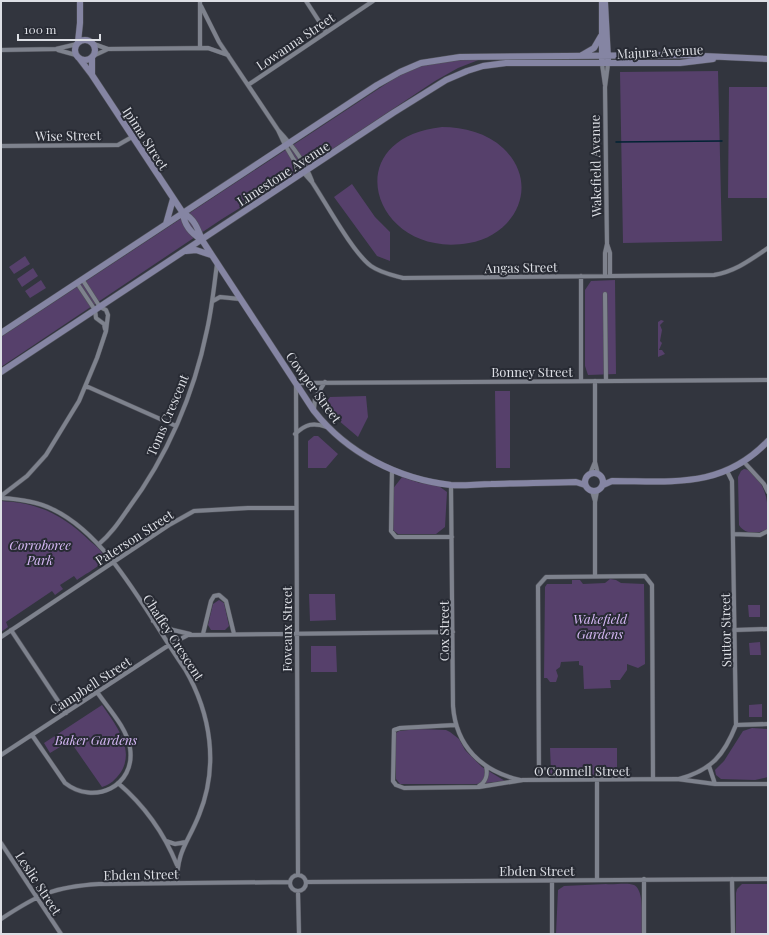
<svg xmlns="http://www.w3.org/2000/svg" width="769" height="935" viewBox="0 0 769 935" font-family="'Playfair Display',serif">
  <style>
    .green { fill: #56406b }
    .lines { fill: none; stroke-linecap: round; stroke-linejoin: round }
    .stream { stroke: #023; stroke-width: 1.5 }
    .street-casing { stroke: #51535b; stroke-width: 5 }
    .secondary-casing { stroke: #51535b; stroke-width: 7 }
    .street { stroke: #7e828d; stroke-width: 4 }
    .secondary { stroke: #8585a3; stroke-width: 6 }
    .labels { text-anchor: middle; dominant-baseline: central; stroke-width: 4; stroke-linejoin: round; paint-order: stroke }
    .street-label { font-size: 13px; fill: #dddfe5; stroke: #282b34 }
    .park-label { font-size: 13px; font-style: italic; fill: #d7b9f7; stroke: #282b34 }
  </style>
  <rect width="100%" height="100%" fill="#32353e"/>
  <path class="green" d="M481 59 458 68 435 81 292 176 222 219 1 367V337L395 78 421 65 454 60Z
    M718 71 722 241 623 243 620 72Z
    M729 87H768V198H728Z
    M442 127C464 127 487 133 503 148 541 184 516 235 469 243 374 260 334 139 442 127Z
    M352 184 375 217 390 232V261L377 256 334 197Z
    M25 256 30 264 14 274 9 267Z
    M33 268 38 276 22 287 17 279Z
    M41 280 46 288 30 298 25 291Z
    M615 280 616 374 588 375 585 366V290L591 281Z
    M661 320 664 321 660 325 662 330 660 341 662 343 659 350H662L665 354 658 357V322Z
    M495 391H510V468H496Z
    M366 396 368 417 358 437 338 420 325 404 330 397Z
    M314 436H318L338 454 326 468H308V441Z
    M744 469C749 469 752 473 756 477 769 493 768 508 768 529 758 534 745 535 739 525L738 477 741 471Z
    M402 477 420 483 436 484 447 492 445 527 436 534H398L393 530 392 490Z
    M1 501C40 503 63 515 91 542 97 547 106 553 102 562 99 567 82 576 77 580L74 576 60 585 63 589 55 595 52 591 6 622 8 627 1 632Z
    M610 579 616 580 621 583 644 584 645 664 638 668 627 664V670L620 680H610L611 688 584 689 583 666 579 665V661L561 662 560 667 556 670 558 676 556 682H550L547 678H544L545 587 547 584H572V580H580L583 584 605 583Z
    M309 594H335L336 620 310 621Z
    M219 600 224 603 229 626 225 630H211L208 625 213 604Z
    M748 605H760V617H749Z
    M760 642 761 655H750L749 643Z
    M311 646H336L337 672H311Z
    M762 704V717H749V705Z
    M102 705C116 725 135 749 121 772 116 779 110 785 102 787L70 741 50 753 44 743Z
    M752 728 768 729V777L755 780 721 779 716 775 715 770 724 761 743 731Z
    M418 729 446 730 450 732 459 739 465 750 482 767 505 781 476 784H400L396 779V733L399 731Z
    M550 748H617V770L612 775 605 777 595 775 549 776 545 770H551Z
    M606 884C614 885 627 882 634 885 645 890 642 924 642 934H556L558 890 564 886Z
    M742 884H768V934H736V893L737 889Z"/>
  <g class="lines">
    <path class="stream" d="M616 142 722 141"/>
    <g class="street-casing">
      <path id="street" d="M306 1 326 32
        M201 6 219 42 278 130C292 145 305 162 312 181
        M91 43 108 49 208 48 228 55
        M200 48V1
        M1 50 56 49 77 44
        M58 50 76 55
        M93 56 108 49
        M602 64 605 85
        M248 85 373 1
        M278 130C286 149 297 167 312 182 326 203 353 253 371 266 381 273 392 275 403 278L714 275C736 271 750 260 768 248
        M1 146 118 145 132 137
        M607 244 610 253V276
        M581 276V381
        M605 276V253L607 244 605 87 608 64
        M77 283 95 310 96 318 104 324 105 329
        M605 294 606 381
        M213 301 220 297 240 299
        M595 381V462L598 474
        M86 386 176 426
        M314 409 315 398 325 382
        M295 434C306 424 313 422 327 427
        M744 462 764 484 768 492
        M392 469 391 531 396 537H452
        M590 474 595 462
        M451 485 453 706C456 746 481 771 520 780
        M592 491 595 501
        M1 496 27 476 46 455 79 401 97 358 106 331 108 315 106 310 100 307 82 279
        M1 498C18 499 36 501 52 509 110 536 149 618 185 669 211 714 219 766 199 815 188 843 177 850 177 883
        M733 534 760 535 768 531
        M99 544C111 534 119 522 128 509 167 457 194 394 207 330 212 308 214 286 217 264
        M595 576V502L597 491
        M153 621 173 630 190 634
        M11 630 66 713
        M735 630 768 629
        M203 634 211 601 214 596 219 595 226 601 234 634
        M1 637 169 525 194 511 248 508H296
        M455 725 400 728 394 730 393 781 396 785 404 788 479 787 523 780 677 779 715 784H768
        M736 725 768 724
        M32 735 65 783C94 806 136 786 130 748 127 728 108 708 97 692
        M1 755 169 645 188 635 453 632
        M709 766 715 784
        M679 779C712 770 724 755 736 725L732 481 727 471
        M539 780 538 586 546 577 645 576 652 585 653 779
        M118 783C145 806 164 833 177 865
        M479 786C486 782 488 774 486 766
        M166 841 175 844 186 842
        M1 843 61 934
        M298 875 296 383 768 380
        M290 883a8 8 0 1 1 16 0a8 8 0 1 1-16 0Z
        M644 879V934
        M732 879 733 934
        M552 880V934
        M597 880V780
        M306 882 768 879
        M298 891 299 934
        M1 919C39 894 53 887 99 884L290 882"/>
    </g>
    <g class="secondary-casing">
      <path id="secondary" d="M602 1V59
        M605 3 608 59
        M75 50a10 10 0 1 1 20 0a10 10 0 1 1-20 0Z
        M78 42 80 23V1
        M582 55 594 48 601 36
        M92 57V75
        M79 58 92 75 183 213C184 225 192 234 202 240
        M183 213C194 218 198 229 202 240L314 411C347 453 398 479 451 485 464 486 478 484 491 484 519 483 548 483 576 482L585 485
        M166 224 173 199
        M186 251 196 250 211 255
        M1 333 377 85 400 72 421 63 460 57 680 55 768 59
        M1 372 393 113 446 80 467 71 483 66 506 63H680L713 59
        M585 482a9 9 0 1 1 18 0a9 9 0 1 1-18 0Z
        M603 485 612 481C673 481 722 489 768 441"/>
    </g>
    <use href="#street" class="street"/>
    <use href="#secondary" class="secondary"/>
  </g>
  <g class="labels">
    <g class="street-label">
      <text transform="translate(295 41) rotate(-34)">Lowanna Street</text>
      <text transform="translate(660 51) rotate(-3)">Majura Avenue</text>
      <text transform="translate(68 135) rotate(-1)">Wise Street</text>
      <text transform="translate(146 138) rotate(57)">Ipima Street</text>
      <text transform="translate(595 166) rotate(-91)">Wakefield Avenue</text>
      <text transform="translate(283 173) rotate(-33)">Limestone Avenue</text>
      <text transform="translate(521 267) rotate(-1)">Angas Street</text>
      <text x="532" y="371">Bonney Street</text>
      <text transform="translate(314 387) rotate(54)">Cowper Street</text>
      <text transform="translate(167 415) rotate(-67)">Toms Crescent</text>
      <text transform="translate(134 537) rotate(-33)">Paterson Street</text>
      <text transform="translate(286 629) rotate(-90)">Foveaux Street</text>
      <text transform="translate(725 630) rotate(-91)">Suttor Street</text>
      <text transform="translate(443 631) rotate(-90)">Cox Street</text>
      <text transform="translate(174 637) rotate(57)">Chaffey Crescent</text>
      <text transform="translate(90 685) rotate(-33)">Campbell Street</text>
      <text x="582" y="770">O'Connell Street</text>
      <text x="537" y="870">Ebden Street</text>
      <text transform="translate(141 874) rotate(-1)">Ebden Street</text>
      <text transform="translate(39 883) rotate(57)">Leslie Street</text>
    </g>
    <g class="park-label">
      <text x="40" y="544">Corroboree<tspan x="40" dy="15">Park</tspan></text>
      <text x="600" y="618">Wakefield<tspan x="600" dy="15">Gardens</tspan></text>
      <text x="96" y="739">Baker Gardens</text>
    </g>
  </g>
  <rect width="769" height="935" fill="none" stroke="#dddfe5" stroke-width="4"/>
  <path d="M18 34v6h82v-6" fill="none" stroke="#dddfe5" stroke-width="2"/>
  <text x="24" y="34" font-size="12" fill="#dddfe5" stroke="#282b34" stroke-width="3" paint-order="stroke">100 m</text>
</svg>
